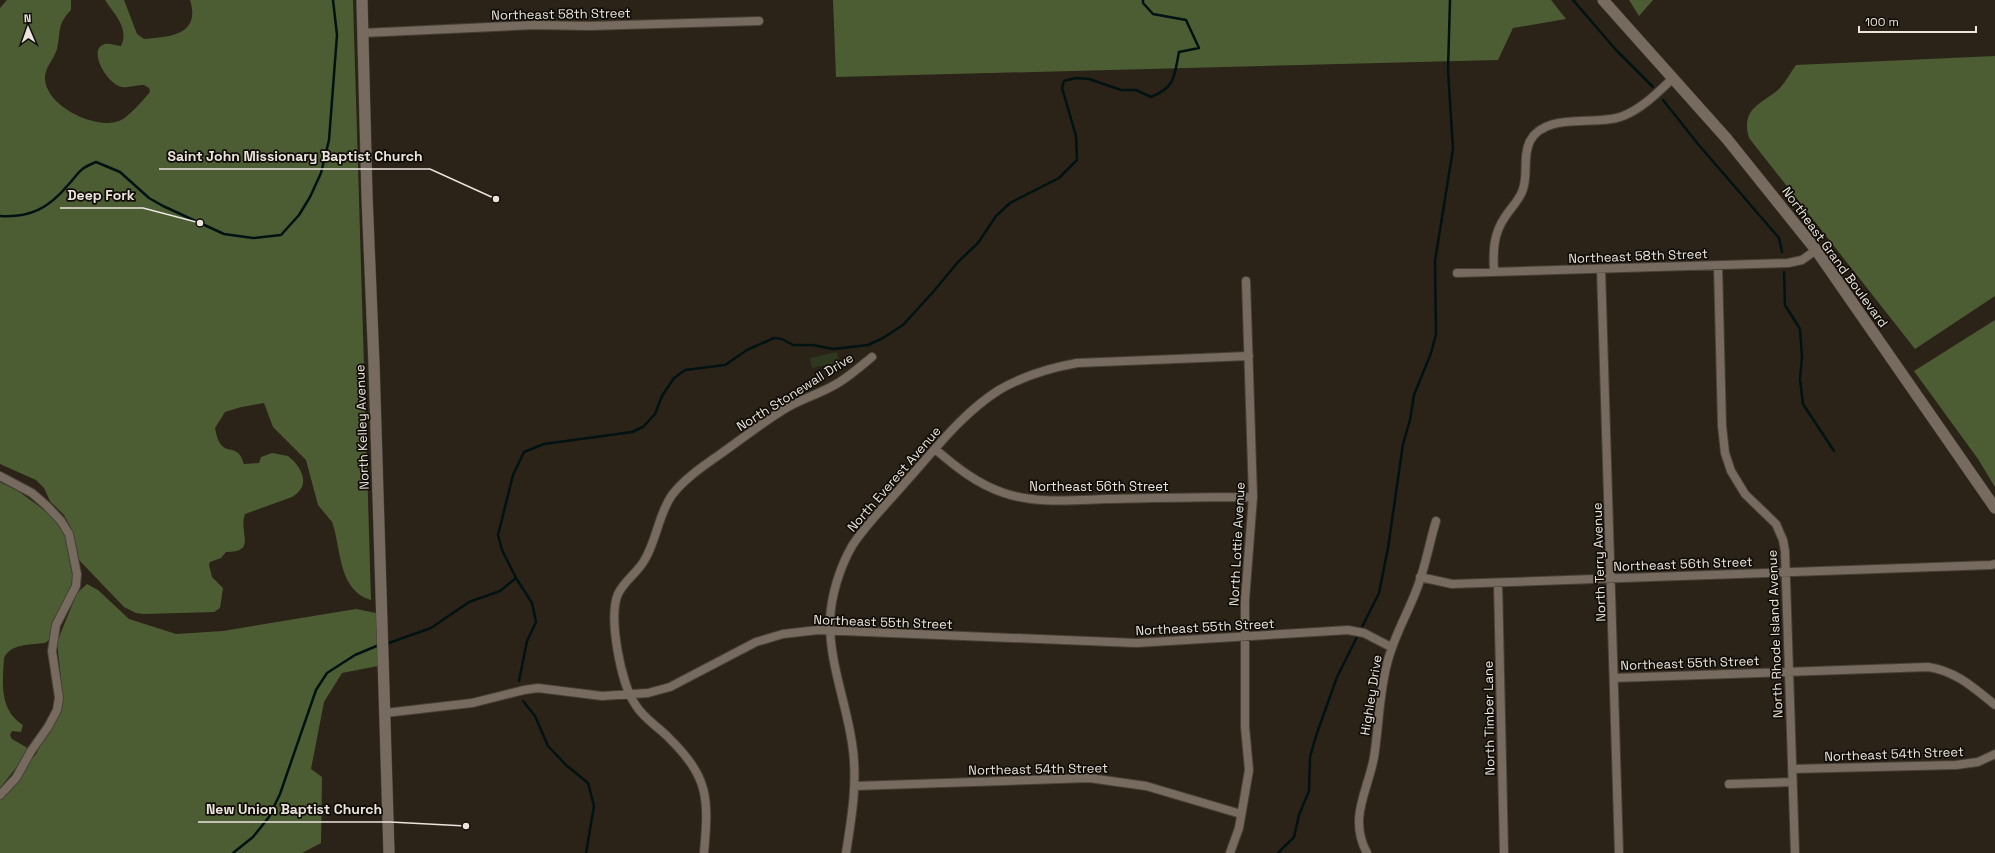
<svg xmlns="http://www.w3.org/2000/svg" width="1995" height="853" viewBox="0 0 1995 853" font-family="'Space Grotesk',sans-serif">
  <style>
    .green { fill: #2d381e }
    .forest { fill: #4c5d34 }
    .lines { fill: none; stroke-linecap: round; stroke-linejoin: round }
    .stream { stroke: #011213; stroke-width: 2.5 }
    .street-casing { stroke: #484037; stroke-width: 10 }
    .secondary-casing { stroke: #484037; stroke-width: 12 }
    .street { stroke: #766b5e; stroke-width: 8 }
    .secondary { stroke: #766b5e; stroke-width: 11 }
    .labels { text-anchor: middle; dominant-baseline: central; stroke-width: 3.5; stroke-linejoin: round; paint-order: stroke }
    .street-label { font-size: 13px; fill: #ebe5dd; stroke: #110d08 }
    .leader { fill: none; stroke: #ebe5dd; stroke-width: 1.5 }
    .callout-dot { fill: #ebe5dd; stroke: #110d08; stroke-width: 1.5 }
    .callout-label { font-size: 14px; text-anchor: middle; font-weight: bold; fill: #ebe5dd; stroke: #110d08; stroke-width: 3.5; stroke-linejoin: round; paint-order: stroke }
  </style>
  <rect width="100%" height="100%" fill="#2c2318"/>
  <path class="green" d="M837 352 839 362 812 368 810 358Z"/>
  <path class="forest" d="M7 0H71V10C57 24 61 31 57 49 54 59 44 69 45 79 46 106 95 130 119 121 128 118 143 100 150 92L149 88 144 85C136 85 129 88 122 87 108 85 86 49 105 44 109 43 116 46 121 46 130 28 113 13 105 0H124L137 34 144 39C170 37 201 35 190 0H353L371 600C340 591 341 554 334 528L332 522 318 505 306 460 273 427 264 403 241 407 225 412 215 428C221 463 237 438 244 464L259 463 261 457 272 453 288 456C303 468 311 486 292 497L245 514C238 533 258 552 226 552L221 558 210 562 209 565 212 577 223 588 220 608 214 612 144 614 136 613 124 607 79 560 71 528 64 515 50 501 44 488 36 480 0 464V8Z
    M833 0H1551L1566 19 1513 28 1498 60 836 77Z
    M1629 0H1653L1639 16Z
    M1995 56V296L1915 349 1749 138C1740 107 1763 104 1780 88 1786 81 1791 72 1796 65Z
    M1995 320V487L1978 459 1914 371Z
    M0 482 18 491 47 512 54 519 65 536 73 579 67 598 49 640 45 643C31 645 11 643 4 658 2 686 0 710 23 725L21 732 12 731 10 735 12 739 26 747 28 750 23 759 0 788Z
    M87 584 98 590 129 619 176 634 223 631 356 609 376 613 378 666 342 673 324 702 311 769 322 777 321 843 302 853H0V798L36 754 63 698 57 642 77 593Z"/>
  <g class="lines">
    <path class="stream" d="M1573 0 1616 50 1653 87
      M1663 100 1698 144 1779 238 1782 252
      M0 216C30 218 49 208 68 185 81 171 77 170 96 162L120 172 149 198 163 206 224 234 253 238 281 235 299 215 310 197 321 173 329 140 337 35 333 0
      M1784 272 1785 305 1800 329 1802 357 1800 379 1803 404 1834 451
      M386 644 431 628 469 602 500 591 516 578
      M519 681 527 641 536 622 532 603 516 578 502 550 498 535 513 475 524 452 544 444 632 432 643 427 655 414 662 396 674 378 685 370 725 365 747 350 774 338 782 339 793 345H813L833 349 868 345 883 338 903 325 933 292 958 262 978 243 996 216 1010 203 1059 178 1077 160 1076 136 1062 88 1064 81 1076 78 1089 79 1121 90H1136L1151 97C1176 87 1174 76 1179 52L1199 48 1186 20 1153 14 1143 3V0
      M523 701 535 716 548 746 566 765 588 783 594 806 586 853
      M233 853 253 837 269 817 280 794 316 690 327 673 355 655 379 645
      M1278 853 1294 837 1299 815 1309 791 1310 757 1316 736 1337 677 1379 593 1388 548 1403 444 1410 420 1414 395 1431 353 1436 334 1435 261 1453 149 1448 70 1450 0"/>
    <g class="street-casing">
      <path id="street" d="M363 33 534 25 589 26 759 21
        M1718 266 1722 426 1725 453 1731 471 1745 494 1776 524 1783 540 1785 551 1795 853
        M1601 269 1619 853
        M1494 272C1493 252 1493 234 1505 217 1511 208 1518 201 1522 192 1529 176 1522 157 1530 141 1546 111 1595 127 1623 116 1643 108 1658 92 1673 78
        M1457 273 1788 263 1802 260 1816 250
        M935 449C956 467 977 484 1004 493 1036 504 1073 500 1107 499 1156 498 1204 497 1253 497
        M0 476 32 493 47 506 61 521 69 534 77 574 76 586 56 625 52 651 59 698 57 710 48 727 31 751 16 778 0 795
        M1420 577 1452 584 1991 565 1995 564
        M1498 583 1504 853
        M1614 678 1928 667C1956 671 1974 688 1995 705
        M385 713 472 703 524 690 538 688 602 696 648 693 670 687 756 642 783 634 818 630 1136 643 1348 630 1364 633 1391 647
        M1792 769 1956 765 1978 762 1995 754
        M1729 784 1792 782
        M855 786 1089 778 1146 786 1241 814
        M704 853C709 797 709 777 667 736 656 725 643 718 635 704 621 684 608 617 618 594 624 581 637 573 644 561 657 540 658 515 672 495 684 479 702 467 719 455 742 439 764 421 788 407 804 398 822 393 838 383 850 376 861 366 872 357
        M846 853C852 816 858 780 852 743 846 702 829 662 830 620 831 595 840 567 852 546 866 524 886 505 903 485 933 452 961 414 999 390 1023 376 1049 368 1077 363L1249 356
        M1230 853 1239 828 1249 770 1245 727V600L1253 497 1246 281
        M1367 853C1348 818 1368 791 1374 757 1379 726 1379 694 1387 664 1393 638 1407 615 1416 591 1425 569 1429 544 1436 521"/>
    </g>
    <g class="secondary-casing">
      <path id="secondary" d="M362 0 367 196 374 364 389 853
        M1603 0 1727 139 1816 250 1995 508"/>
    </g>
    <use href="#street" class="street"/>
    <use href="#secondary" class="secondary"/>
  </g>
  <g class="labels">
    <g class="street-label">
      <text transform="translate(561 14) rotate(-1)">Northeast 58th Street</text>
      <text transform="translate(1638 256) rotate(-2)">Northeast 58th Street</text>
      <text transform="translate(1835 257) rotate(54)">Northeast Grand Boulevard</text>
      <text transform="translate(795 392) rotate(-32)">North Stonewall Drive</text>
      <text transform="translate(362 427) rotate(-92)">North Kelley Avenue</text>
      <text transform="translate(894 479) rotate(-49)">North Everest Avenue</text>
      <text x="1099" y="486">Northeast 56th Street</text>
      <text transform="translate(1237 544) rotate(-87)">North Lottie Avenue</text>
      <text transform="translate(1599 562) rotate(-92)">North Terry Avenue</text>
      <text transform="translate(1683 564) rotate(-2)">Northeast 56th Street</text>
      <text transform="translate(883 622) rotate(2)">Northeast 55th Street</text>
      <text transform="translate(1205 627) rotate(-3)">Northeast 55th Street</text>
      <text transform="translate(1775 634) rotate(-92)">North Rhode Island Avenue</text>
      <text transform="translate(1690 663) rotate(-2)">Northeast 55th Street</text>
      <text transform="translate(1371 695) rotate(-81)">Highley Drive</text>
      <text transform="translate(1489 718) rotate(-91)">North Timber Lane</text>
      <text transform="translate(1894 754) rotate(-2)">Northeast 54th Street</text>
      <text transform="translate(1038 769) rotate(-1)">Northeast 54th Street</text>
    </g>
  </g>
  <path class="leader" d="M496 199L430 169H159M200 223L143 208H60M466 826L390 822H198"/>
  <g class="callout-dot">
    <circle cx="496" cy="199" r="4"/>
    <circle cx="200" cy="223" r="4"/>
    <circle cx="466" cy="826" r="4"/>
  </g>
  <g class="callout-label">
    <text x="295" y="161">Saint John Missionary Baptist Church</text>
    <text x="101" y="200">Deep Fork</text>
    <text x="294" y="814">New Union Baptist Church</text>
  </g>
  <g transform="translate(28 28) rotate(358)" stroke="#110d08" stroke-width="3" paint-order="stroke">
  <path d="M0-3L7 15L0 10L-7 15Z" fill="#ebe5dd"/>
  <text y="-6" font-size="11" font-weight="bold" text-anchor="middle" fill="#ebe5dd">N</text>
  </g>
  <path d="M1859 26v6h117v-6" fill="none" stroke="#ebe5dd" stroke-width="2"/>
  <text x="1865" y="26" font-size="12" fill="#ebe5dd" stroke="#110d08" stroke-width="3" paint-order="stroke">100 m</text>
</svg>
